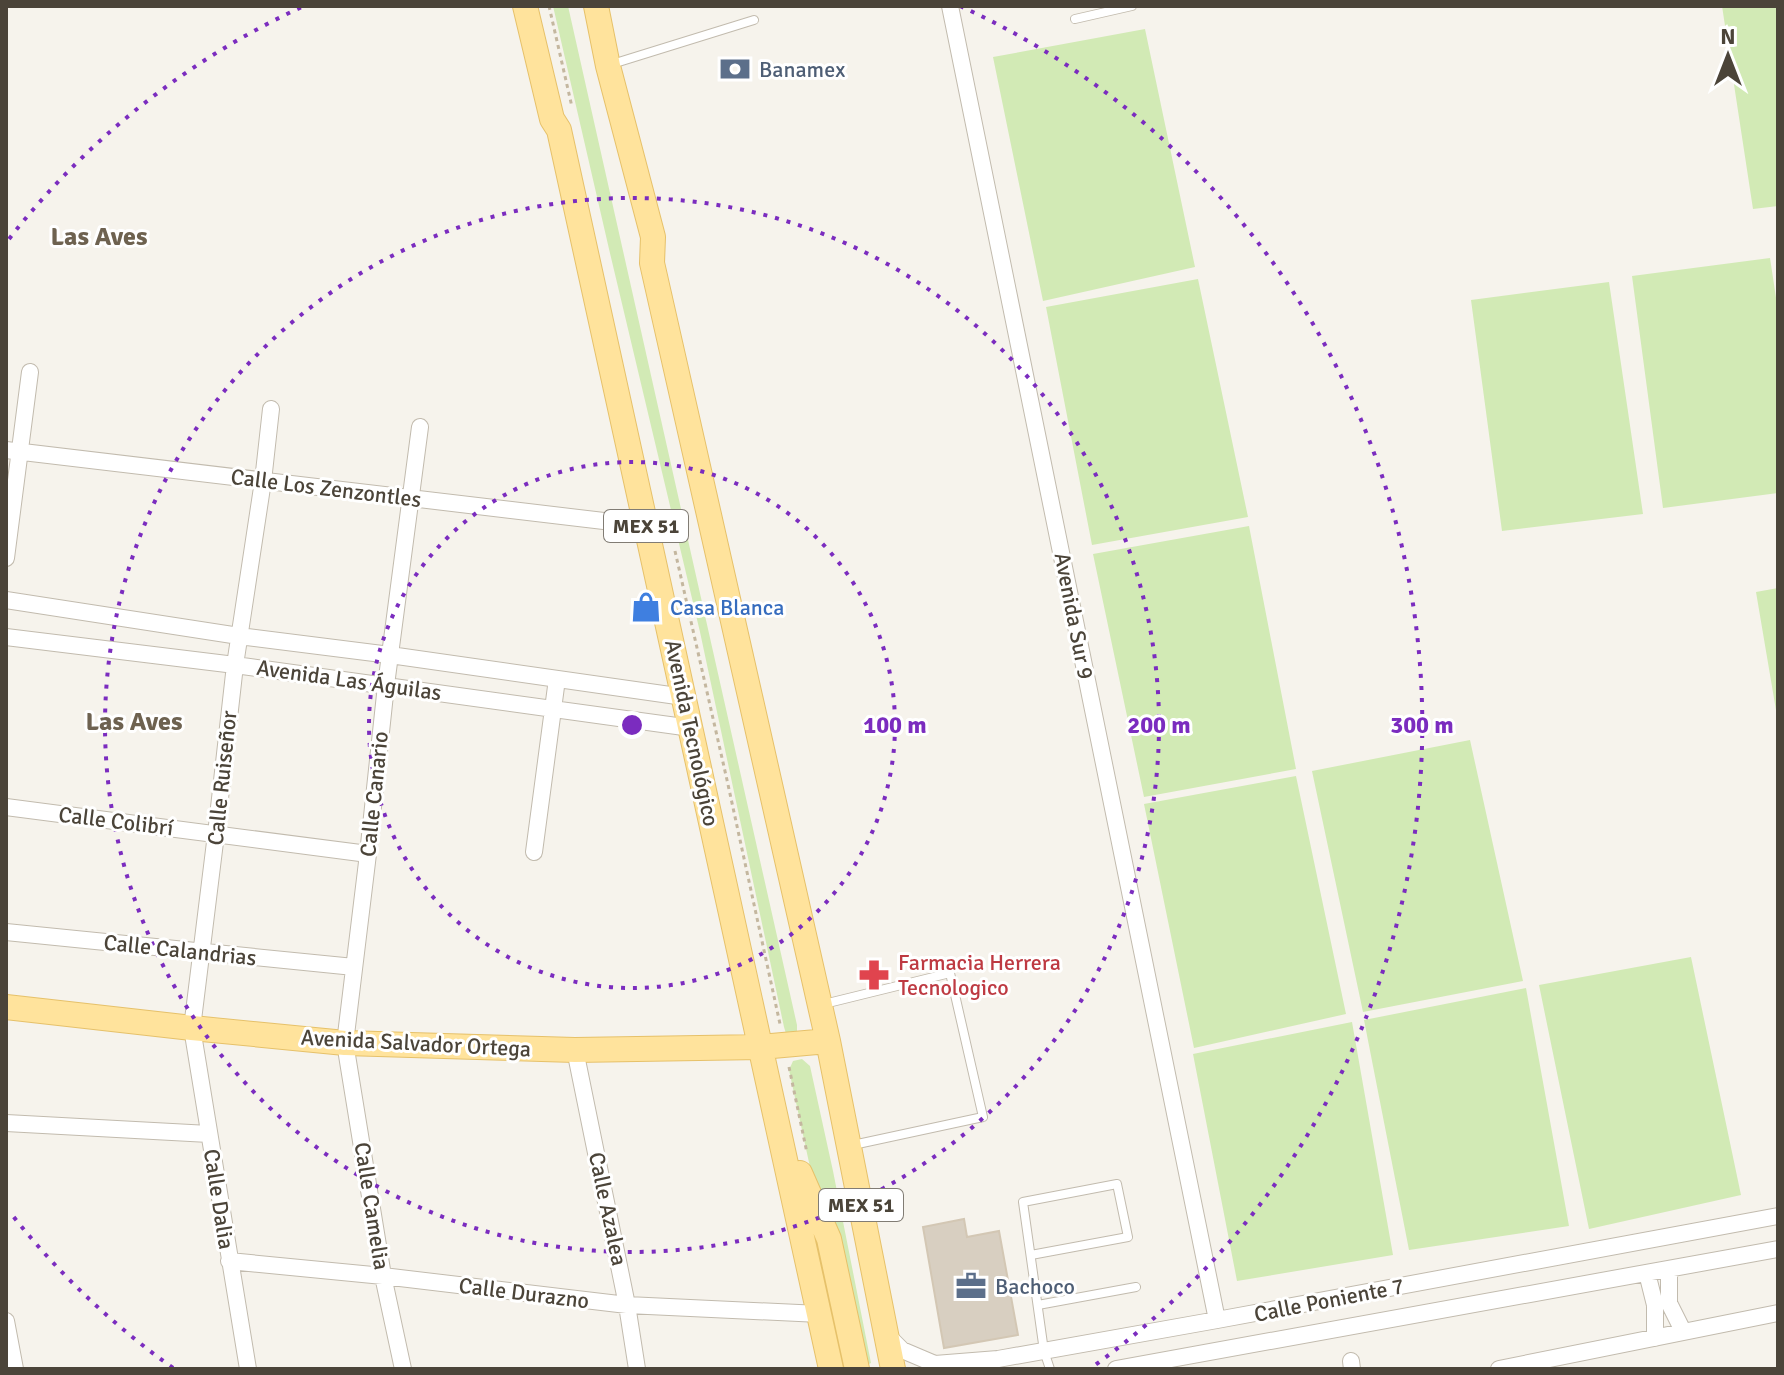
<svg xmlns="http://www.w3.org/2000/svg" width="1784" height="1375" viewBox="0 0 1784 1375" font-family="Signika,sans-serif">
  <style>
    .green { fill: #d2eab5 }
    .building { fill: #d8cfc1; stroke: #d3c7b4; stroke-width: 2 }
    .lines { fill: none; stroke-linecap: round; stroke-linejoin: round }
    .lane-casing { stroke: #c2bbae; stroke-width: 10 }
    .street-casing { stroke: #c2bbae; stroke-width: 18 }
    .primary-casing { stroke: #e6c16a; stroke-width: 26 }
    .path { stroke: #c4b79f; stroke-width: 3; stroke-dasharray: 4 4; stroke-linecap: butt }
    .lane { stroke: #fff; stroke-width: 8 }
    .street { stroke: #fff; stroke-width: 16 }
    .primary { stroke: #ffe39c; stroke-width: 24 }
    .ring { fill: none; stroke: #7b2cbf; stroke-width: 4; stroke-dasharray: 4 8 }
    .labels { text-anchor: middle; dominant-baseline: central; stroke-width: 6; stroke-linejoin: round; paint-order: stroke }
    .shield { fill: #fff; stroke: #817c74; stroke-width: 2 }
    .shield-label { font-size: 20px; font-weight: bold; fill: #4b4439 }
    .service-label { font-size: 22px; fill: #4e5e75; stroke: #fff; text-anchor: start }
    .street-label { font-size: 22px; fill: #4b4439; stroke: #fff }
    .shop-label { font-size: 22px; fill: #366cbe; stroke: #fff; text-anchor: start }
    .health-label { font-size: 22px; fill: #be3a42; stroke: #fff; text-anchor: start }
    .quarter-label { font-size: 26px; font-weight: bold; fill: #6e6250; stroke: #fff }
    .centre { fill: #7b2cbf; stroke: #fff; stroke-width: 4 }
    .ring-label { font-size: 24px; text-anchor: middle; font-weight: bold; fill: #7b2cbf; stroke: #fff; stroke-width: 6; stroke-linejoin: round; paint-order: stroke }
  </style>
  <rect width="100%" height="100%" fill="#f6f3ec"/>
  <path class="green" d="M553 6H568L797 1025V1036L787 1037 784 1027 700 632 609 249Z
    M1722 6H1778V206L1753 209Z
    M1145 29 1195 267 1043 301 993 57Z
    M1770 258 1778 311V493L1663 508 1632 276Z
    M1198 279 1248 517 1092 545 1046 307Z
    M1609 282 1643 514 1502 531 1471 300Z
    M1249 526 1296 769 1144 797 1093 554Z
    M1778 588V722L1756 592Z
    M1470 740 1523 981 1363 1012 1312 771Z
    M1296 776 1346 1014 1194 1048 1144 804Z
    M1691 957 1741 1195 1589 1229 1539 985Z
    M1526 988 1569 1226 1409 1250 1364 1020Z
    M1352 1022 1393 1255 1237 1281 1193 1054Z
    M802 1059 810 1066 833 1171 871 1363 860 1368 813 1181 789 1070 793 1061Z"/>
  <path class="building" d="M964 1219 967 1237 999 1231 1018 1335 944 1348 923 1227Z"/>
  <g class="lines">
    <g class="lane-casing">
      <path id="lane" d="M1075 19 1132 6
        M609 65 754 20
        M824 1004 950 973 983 1117 853 1145
        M1031 1255 1128 1237 1117 1184 1023 1202 1044 1351 1050 1369
        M1038 1305 1136 1287"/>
    </g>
    <g class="street-casing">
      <path id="street" d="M950 6 1217 1320
        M6 450 646 526
        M6 558 30 372
        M6 600 239 636 390 655 684 697
        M6 637 235 665 691 728
        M6 807 368 854
        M534 852 557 679
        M6 932 354 967
        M575 1050 627 1305 637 1369
        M6 1123 209 1134
        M229 1261 383 1276 627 1305 820 1314
        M1669 1270V1303L1683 1331
        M1647 1273 1655 1305V1338
        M6 1321 15 1369
        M886 1334 902 1350 935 1364 998 1359 1217 1320 1778 1216
        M1351 1361 1352 1369
        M248 1369 192 1028 216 834 235 665 263 481 271 409
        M403 1369 383 1276 345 1043 368 854 386 685 420 427
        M1116 1369 1778 1249
        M1499 1369 1778 1313"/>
    </g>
    <g class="primary-casing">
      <path id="primary" d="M525 6 552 119 559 130 831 1369
        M596 6 608 66 653 237 652 263 828 1041 893 1369
        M6 1007 192 1028 345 1043 575 1050 761 1047 828 1041
        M800 1173 829 1239 857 1369"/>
    </g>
    <path class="path" d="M549 6 572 107
      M675 551 727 780 780 1024
      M789 1067 807 1153"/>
    <use href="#lane" class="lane"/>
    <use href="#street" class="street"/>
    <use href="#primary" class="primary"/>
  </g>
  <g class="ring">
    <circle cx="632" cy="725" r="263"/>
    <circle cx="632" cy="725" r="527"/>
    <path d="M173 1368A790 790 0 0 1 9 1211M9 239A790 790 0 0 1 304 6M960 6A790 790 0 0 1 1091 1368"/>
  </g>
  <defs>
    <g id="bank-bare" transform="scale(2.4)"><path d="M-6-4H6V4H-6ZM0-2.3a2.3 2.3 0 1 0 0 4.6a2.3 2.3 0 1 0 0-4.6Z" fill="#5c6f8a" stroke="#fff" stroke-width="2.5" paint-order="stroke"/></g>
    <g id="shop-bare" transform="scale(2.4)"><path d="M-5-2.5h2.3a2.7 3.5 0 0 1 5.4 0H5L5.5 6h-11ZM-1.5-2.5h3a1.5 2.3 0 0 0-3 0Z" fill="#3f7fe0" stroke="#fff" stroke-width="2.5" paint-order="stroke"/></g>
    <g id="pharmacy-bare" transform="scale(2.4)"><path d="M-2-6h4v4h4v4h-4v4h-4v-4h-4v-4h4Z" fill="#e0444e" stroke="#fff" stroke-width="2.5" paint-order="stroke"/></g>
    <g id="office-bare" transform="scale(2.4)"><path d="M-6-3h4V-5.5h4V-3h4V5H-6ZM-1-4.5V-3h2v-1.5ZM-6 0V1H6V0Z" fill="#5c6f8a" stroke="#fff" stroke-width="2.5" paint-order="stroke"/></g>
  </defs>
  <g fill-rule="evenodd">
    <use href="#bank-bare" x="735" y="69"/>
    <use href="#shop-bare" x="646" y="607"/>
    <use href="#pharmacy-bare" x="874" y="975"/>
    <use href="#office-bare" x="971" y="1286"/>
  </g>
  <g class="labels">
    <g class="shield">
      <rect x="604" y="510" width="84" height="32" rx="6"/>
      <rect x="819" y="1189" width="84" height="32" rx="6"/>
    </g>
    <g class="shield-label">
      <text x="646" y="526">MEX 51</text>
      <text x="861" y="1205">MEX 51</text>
    </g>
    <g class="service-label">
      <text x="759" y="69">Banamex</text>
      <text x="995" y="1286">Bachoco</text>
    </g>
    <g class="street-label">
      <text transform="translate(326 488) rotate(7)">Calle Los Zenzontles</text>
      <text transform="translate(1074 616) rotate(79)">Avenida Sur 9</text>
      <text transform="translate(349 680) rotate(8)">Avenida Las Águilas</text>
      <text transform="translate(692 733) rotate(78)">Avenida Tecnológico</text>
      <text transform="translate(222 778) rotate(-84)">Calle Ruiseñor</text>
      <text transform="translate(374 794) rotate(-84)">Calle Canario</text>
      <text transform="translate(116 821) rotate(7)">Calle Colibrí</text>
      <text transform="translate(180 950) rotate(6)">Calle Calandrias</text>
      <text transform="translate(416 1043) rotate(3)">Avenida Salvador Ortega</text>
      <text transform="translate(219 1199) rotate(81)">Calle Dalia</text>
      <text transform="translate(372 1206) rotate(81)">Calle Camelia</text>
      <text transform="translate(608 1209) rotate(78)">Calle Azalea</text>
      <text transform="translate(524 1293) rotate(7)">Calle Durazno</text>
      <text transform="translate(1329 1300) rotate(-11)">Calle Poniente 7</text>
    </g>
    <g class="shop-label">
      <text x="670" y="607">Casa Blanca</text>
    </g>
    <g class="health-label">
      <text x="898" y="962">Farmacia Herrera<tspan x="898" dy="25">Tecnologico</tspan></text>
    </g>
    <g class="quarter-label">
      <text x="99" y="237">Las Aves</text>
      <text x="134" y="722">Las Aves</text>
    </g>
  </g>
  <circle cx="632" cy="725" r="12" class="centre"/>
  <g class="ring-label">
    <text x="895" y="733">100 m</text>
    <text x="1159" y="733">200 m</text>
    <text x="1422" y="733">300 m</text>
  </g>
  <rect width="1784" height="1375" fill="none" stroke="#4b4439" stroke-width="16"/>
  <g transform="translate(1728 56)" stroke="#ffffff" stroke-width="6" paint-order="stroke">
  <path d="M0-6L14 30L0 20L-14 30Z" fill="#4b4439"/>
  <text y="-12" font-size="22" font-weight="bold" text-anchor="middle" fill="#4b4439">N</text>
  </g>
</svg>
